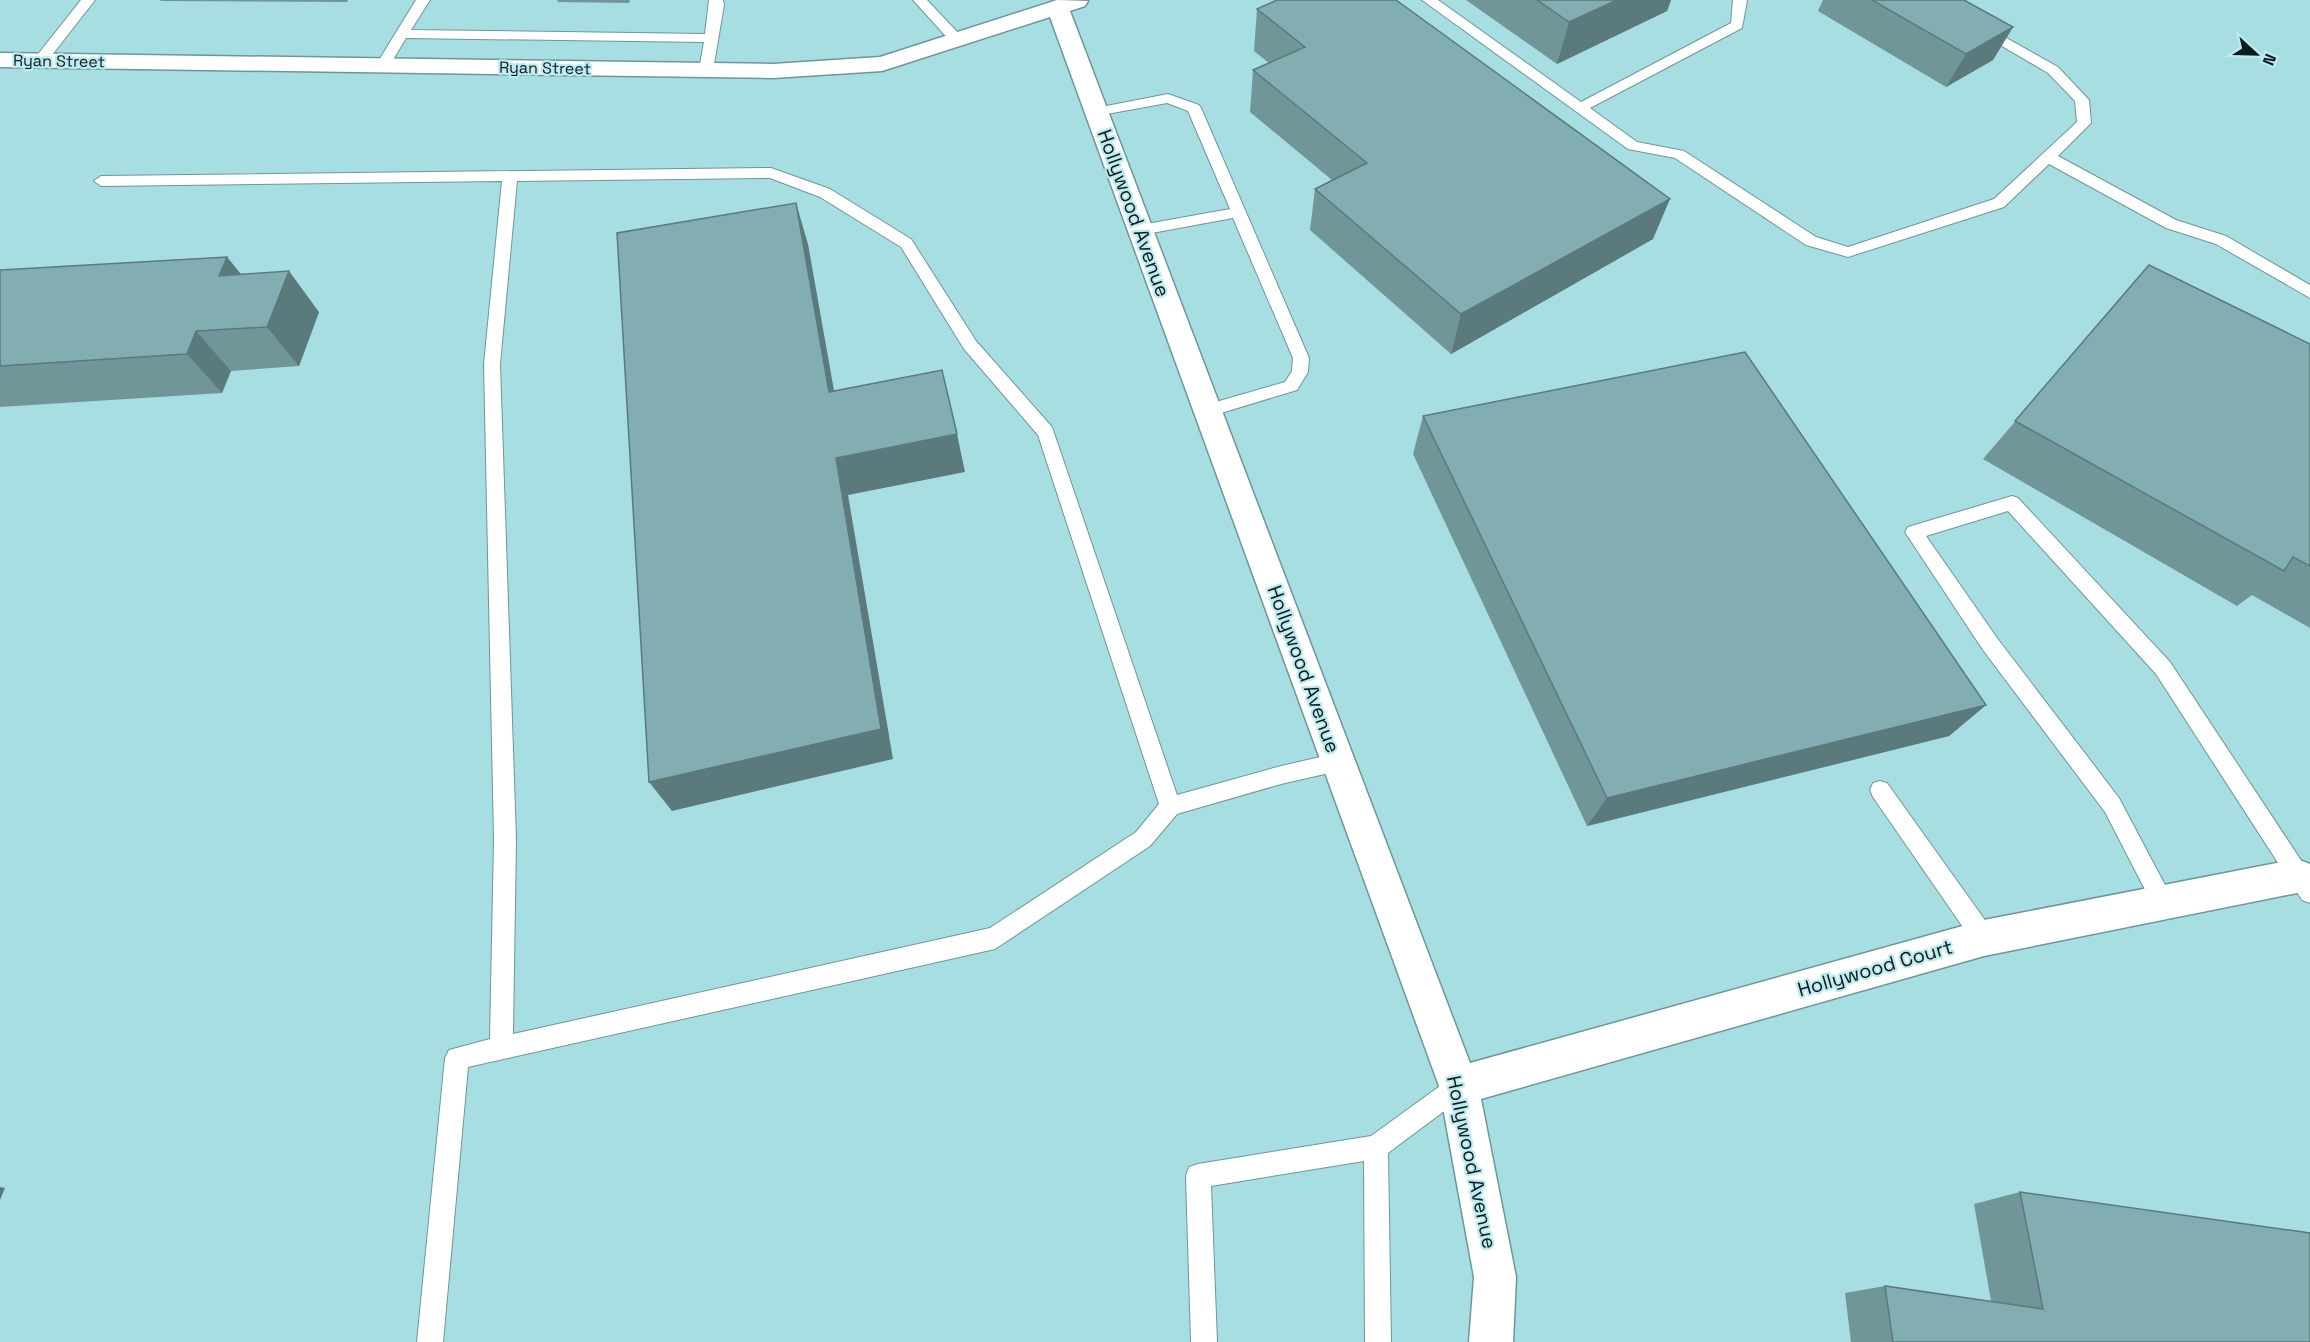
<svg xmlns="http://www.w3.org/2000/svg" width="2310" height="1342" viewBox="0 0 2310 1342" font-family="'Space Grotesk',sans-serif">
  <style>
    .built { fill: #a7dee2 }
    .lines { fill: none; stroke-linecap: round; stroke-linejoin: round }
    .lane-casing { stroke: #6c979a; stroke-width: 2 }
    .street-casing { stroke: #6c979a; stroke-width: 3 }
    .lane { fill: #fff; fill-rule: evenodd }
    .street { fill: #fff; fill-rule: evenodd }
    .wall { fill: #709698 }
    .shaded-wall { fill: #5b7a7c }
    .building { fill: #82aeb1; stroke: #5b7a7c; stroke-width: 1.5 }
    .labels { text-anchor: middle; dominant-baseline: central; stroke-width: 4.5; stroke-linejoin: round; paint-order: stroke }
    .far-street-label { font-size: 16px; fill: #0a1b1d; stroke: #beebef }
    .street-label { font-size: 20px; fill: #0a1b1d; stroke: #beebef }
  </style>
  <rect width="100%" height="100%" fill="#beebef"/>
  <path class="built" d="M0 0H2310V1342H0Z"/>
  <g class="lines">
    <g class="lane-casing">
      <path id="lane" d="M81 0H95L45 64H35L33 61 35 58Z
        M416 0H430L411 30 705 34 709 0H723L724 5 713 70 706 74 699 70 704 42 406 38 388 68H378L376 65Z
        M913 0H927L962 37 964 40 962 43H952Z
        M1422 0H1438L1581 102 1731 23 1733 0H1747L1742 28 1590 108 1637 142 1684 151 1816 237 1848 247 1994 199 2077 122 2075 101 2048 73 1973 29 1980 25 1985 26 2058 67 2089 100 2091 123 2058 156 2176 220 2226 236 2310 285V298L2216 244 2166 228 2049 164 2004 207 1848 257 1806 245 1675 158 1628 149Z
        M1168 94 1199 105 1201 108 1309 358 1308 372 1297 390 1208 417 1202 416 1199 411 1202 406 1285 382 1292 371 1293 358 1233 218 1141 235 1133 230 1141 225 1230 209 1188 111 1167 103 1096 116 1089 112 1096 108Z
        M771 168 830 189 911 239 976 341 1052 427 1177 795 1281 766 1338 753 1345 756 1348 762 1345 768 1338 771 1281 784 1177 814 1150 846 995 949 468 1067 443 1342H417L445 1058 449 1050 490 1039 494 839 484 364 502 181 101 186 94 181 101 176ZM770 178 820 197 901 247 964 349 1038 435 1159 804 1136 832 990 928 513 1034 516 839 500 364 517 181Z
        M2012 496 2018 498 2170 662 2310 874V903L2302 900 2156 674 2008 511 1926 536 1997 638 2119 798 2174 902 2171 909 2163 912 2155 909 2105 812 1983 650 1905 532 1908 527Z
        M1880 781 1887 783 1992 930 1995 938 1992 946 1984 949 1976 946 1873 797 1870 790 1873 783Z
        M1459 1074 1467 1078 1471 1086 1467 1094 1388 1153 1391 1342H1365L1364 1161 1211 1186 1217 1342H1191L1186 1176 1189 1167 1198 1164 1371 1136 1451 1078Z"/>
    </g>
    <g class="street-casing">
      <path id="street" d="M1057 0 1088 1 1085 6 1070 11 1470 1063 1984 920 2297 859 2310 864V888L2297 893 1984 956 1481 1099 1516 1277 1513 1342H1469L1474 1277 1439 1086 1050 17 882 71 773 78 0 67V53L773 64 880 57Z"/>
    </g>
    <use href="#lane" class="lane"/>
    <use href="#street" class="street"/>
  </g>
  <path class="wall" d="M160 0H348L347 2 161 1Z
    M557 0H630L629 3 558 2Z
    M1466 0H1671L1667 11 1557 64Z
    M1823 0H1964L2013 27 1993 60 1946 87 1818 11Z
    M1257 9 1653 239 1451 354 1310 230 1315 189 1332 180 1250 112 1253 70 1269 63 1254 51Z
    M227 257 241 274 319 312 299 366 231 371 222 393 0 407V270Z
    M2149 265 2310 344V628L2252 595 2237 606 1983 459Z
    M1423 416 1986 705 1949 736 1587 826 1413 454Z
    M2020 1192 2310 1342H1851L1845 1293 1885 1286 1991 1301 1974 1204Z"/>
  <path class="shaded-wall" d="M1617 0H1671L1667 11 1557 64 1569 22Z
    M2013 27 1993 60 1946 87 1966 54Z
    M1670 199 1653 239 1451 354 1461 314Z
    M796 203 808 244 841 430 829 392Z
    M227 257 259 297 219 276Z
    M289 271 319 312 299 366 267 327Z
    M196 331 231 371 222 393 187 354Z
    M957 434 965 472 848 495 893 759 672 811 649 782 836 458Z
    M1986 705 1949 736 1587 826 1607 798Z
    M0 1187 5 1188 0 1200Z"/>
  <path class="building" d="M1277 0H1396L1670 199 1461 314 1315 189 1367 163 1253 70 1305 47 1257 9Z
    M1537 0H1617L1569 22Z
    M1872 0H1964L2013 27 1966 54Z
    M796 203 829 392 942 370 957 434 836 458 881 729 649 782 617 233Z
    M227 257 219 276 289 271 267 327 196 331 187 354 0 366V270Z
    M2149 265 2310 344V566L2293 557 2284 571 2015 421Z
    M1745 352 1986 705 1607 798 1423 416Z
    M2020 1192 2310 1233V1342H1893L1885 1286 2043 1309Z"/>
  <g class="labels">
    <g class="far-street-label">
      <text transform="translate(59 61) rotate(1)">Ryan Street</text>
      <text transform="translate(545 68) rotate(1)">Ryan Street</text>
    </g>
    <g class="street-label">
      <text transform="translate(1134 213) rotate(70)">Hollywood Avenue</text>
      <text transform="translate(1304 669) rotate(70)">Hollywood Avenue</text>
      <text transform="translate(1875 968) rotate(-16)">Hollywood Court</text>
      <text transform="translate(1472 1162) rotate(78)">Hollywood Avenue</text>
    </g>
  </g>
  <g transform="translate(2256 54) rotate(112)" stroke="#beebef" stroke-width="4.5" paint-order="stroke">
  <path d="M0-4.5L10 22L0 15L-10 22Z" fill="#0a1b1d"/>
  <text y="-9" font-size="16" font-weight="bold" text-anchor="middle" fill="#0a1b1d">N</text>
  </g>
</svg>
